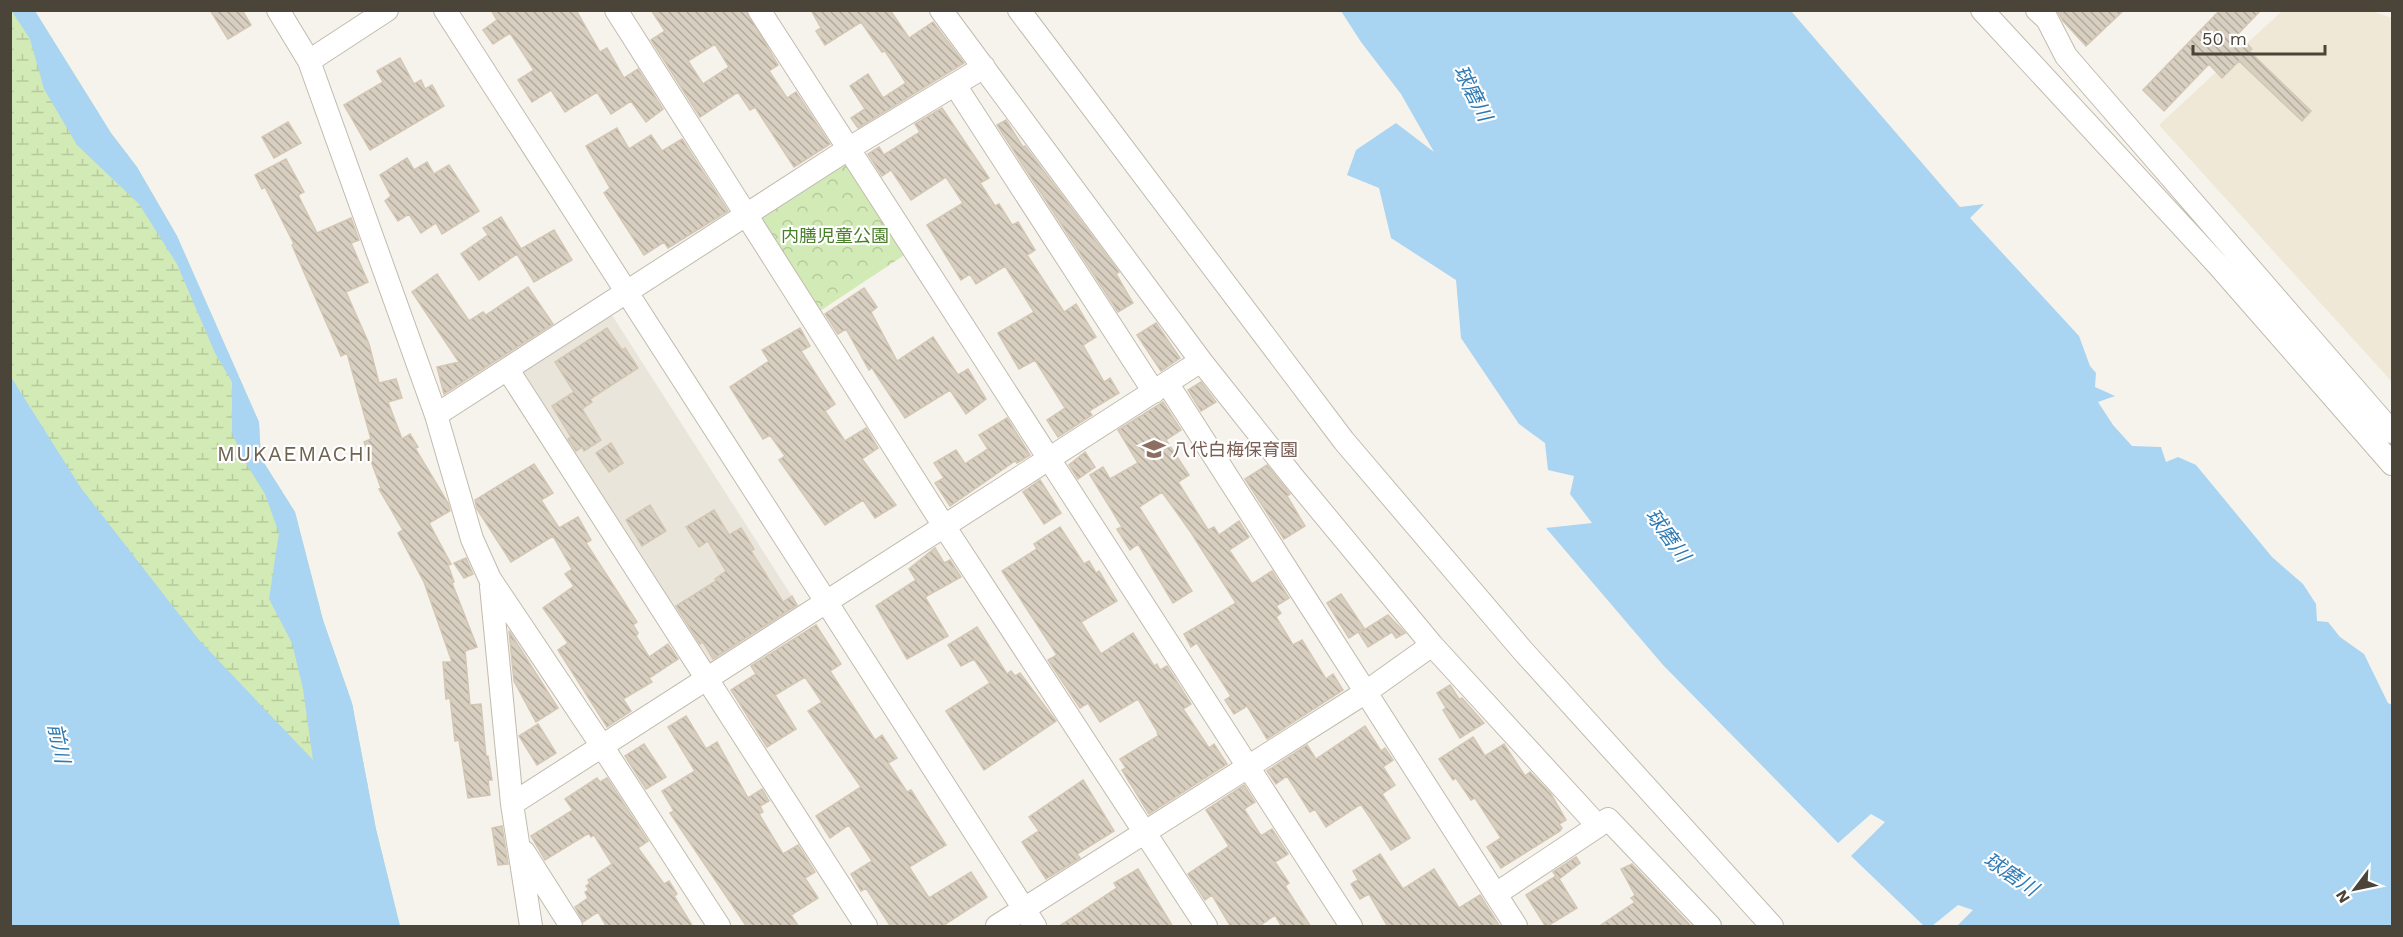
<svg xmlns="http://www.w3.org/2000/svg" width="2403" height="937" viewBox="0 0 2403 937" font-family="'Work Sans','Noto Sans JP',sans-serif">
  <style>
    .residential { fill: #eae5da }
    .education { fill: #efe8d6 }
    .wetland { fill: url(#wetland-marsh) }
    .park { fill: url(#park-crowns) }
    .water { fill: #a9d4f2 }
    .building { fill: url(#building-back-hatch); stroke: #d3c7b4; stroke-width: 1.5; fill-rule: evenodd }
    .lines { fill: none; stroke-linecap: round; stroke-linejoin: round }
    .minor-casing { stroke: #c2bbae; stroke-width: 24 }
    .minor { stroke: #fff; stroke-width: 22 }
    .labels { text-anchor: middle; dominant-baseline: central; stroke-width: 4.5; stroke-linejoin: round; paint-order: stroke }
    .park-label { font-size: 18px; fill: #4a7f2a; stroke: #fff }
    .education-label { font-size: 18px; fill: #785e54; stroke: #fff; text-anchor: start }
    .water-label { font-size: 20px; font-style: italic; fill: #2e7ab2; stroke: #fff }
    .quarter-label { font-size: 21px; letter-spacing: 1.5px; fill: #6e6250; stroke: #fff }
  </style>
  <defs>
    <pattern id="wetland-marsh" width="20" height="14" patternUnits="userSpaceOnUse" patternTransform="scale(1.5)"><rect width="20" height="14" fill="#d2eab5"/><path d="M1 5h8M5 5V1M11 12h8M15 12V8" fill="none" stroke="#b6ca9c"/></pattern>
    <pattern id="park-crowns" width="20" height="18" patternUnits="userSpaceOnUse" patternTransform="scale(1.5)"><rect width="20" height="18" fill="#d2eab5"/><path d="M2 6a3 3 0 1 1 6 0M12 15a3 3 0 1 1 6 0" fill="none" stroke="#b6ca9c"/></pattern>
    <pattern id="building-back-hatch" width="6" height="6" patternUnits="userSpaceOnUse" patternTransform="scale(1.5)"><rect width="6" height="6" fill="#d8cfc1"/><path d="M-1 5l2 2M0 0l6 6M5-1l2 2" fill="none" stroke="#b1aa9e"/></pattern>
  </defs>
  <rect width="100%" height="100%" fill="#f6f3ec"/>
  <path class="residential" d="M610 312 800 609 710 665 520 368Z"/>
  <path class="education" d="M2282 11H2372L2392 18V382L2159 125Z"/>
  <path class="wetland" d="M10 11H35L111 133 137 167 177 236 259 422 261 458 295 512 323 620 352 703 376 829 400 926 10 618Z"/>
  <path class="park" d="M848 158 912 250 820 311 759 219Z"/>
  <path class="water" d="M11 10 35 11 111 133 137 167 177 236 259 422 261 458 295 512 323 620 352 703 376 829 400 926H11V377L81 488 199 640 313 760 303 689 292 643 269 599 279 533 265 494 244 460 232 433V382L215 353 177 264 139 204 77 145 44 89 30 39Z
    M1341 11H1791L1960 207 1984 204 1970 218 2079 336 2090 366 2096 373 2095 387 2115 396 2098 402 2113 425 2132 446 2161 447 2166 462 2178 457 2196 465 2272 557 2303 584 2316 604 2317 621 2328 622 2340 637 2364 654 2388 703 2392 705V926H1957L1973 910 1958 905 1932 926H1924L1851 856 1885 822 1871 814 1838 843 1663 665 1546 528 1592 523 1570 494 1574 476 1548 470 1545 443 1519 424 1461 338 1456 280 1391 238 1379 188 1347 175 1356 150 1396 123 1434 152 1401 94 1361 42Z"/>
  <path class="building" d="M210 10H242L251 25 228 39Z
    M491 10H576L600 52 607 48 624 78 638 69 663 109 646 122 631 101 611 114 597 92 565 112 551 90 532 102 518 80 534 70 510 33 493 44 483 30 497 20Z
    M651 10H746L778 65 769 71 787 98 796 92 830 144 794 167 755 107 750 110 738 92 700 117 651 40 665 31ZM715 44 729 67 703 84 688 61Z
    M811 10H890L909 38 933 22 964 63 858 128 851 118 865 109 850 86 868 74 883 98 906 83 885 51 882 52 861 22 825 45 816 31 821 28Z
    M2057 10H2124L2086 46 2063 21Z
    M2220 10H2261L2238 34 2252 49 2249 51 2311 111 2302 121 2239 61 2222 78 2209 64 2164 111 2143 90Z
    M400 58 414 84 421 80 425 89 432 85 444 106 370 150 344 105 383 82 377 71Z
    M942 108 989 178 980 183 995 206 999 204 1012 225 1018 222 1035 250 1027 255 1064 312 1076 304 1096 337 1083 345 1104 382 1110 378 1119 393 1089 411 1092 415 1058 437 1047 420 1065 408 1035 360 1019 369 998 333 1034 312 1005 266 976 284 970 274 961 280 927 225 963 203 946 177 911 200 891 170 882 176 868 154 879 147 884 155 920 132 915 124Z
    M1006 120 1023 147 1025 146 1119 272 1116 274 1133 303 1118 312 997 125Z
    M288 122 301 143 274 158 262 137Z
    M617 128 629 149 651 135 662 151 682 139 728 211 668 248 664 242 644 255 604 193 610 188 586 146Z
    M407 158 414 170 427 162 434 174 449 165 479 211 442 234 436 223 421 233 409 214 398 221 385 201 391 196 380 175Z
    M286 159 304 192 298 195 317 233 351 218 359 240 351 243 368 282 346 292 369 344 379 383 396 379 402 398 388 402 402 439 410 434 418 447 415 448 448 503 450 511 429 523 451 564 448 565 454 582 452 583 477 647 465 651 470 705 481 704 486 756H488L492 780H488L490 795 468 798 459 740 455 741 450 698 446 699 443 662H452L424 582 398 533 403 530 379 489 381 488 364 442 371 439 347 353 341 356 292 245 294 244 265 187 262 189 255 175Z
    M501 217 521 249 554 230 572 260 534 282 517 254 479 280 461 254 488 235 483 228Z
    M437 274 469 321 483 312 486 315 528 287 553 324 444 394 437 367 459 362 412 292Z
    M864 288 877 307 871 312 897 361 933 337 958 375 968 369 986 399 966 414 950 390 905 418 872 368 869 370 846 329 838 334 825 314Z
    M1156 323 1180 358 1161 371 1137 335Z
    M607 328 622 350 625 348 638 368 590 399 592 402 582 409 601 440 584 451 582 447 576 451 568 439 571 437 552 406 574 392 555 362Z
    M800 328 810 346 801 351 835 404 825 411 845 441 866 428 878 448 862 459 896 505 875 518 863 500 825 525 779 460 785 456 770 435 763 439 730 387 769 361 762 350Z
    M1201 382 1216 402 1201 411 1188 390Z
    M1163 402 1181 430 1166 440 1189 475 1178 482 1208 530 1214 527 1219 535 1239 521 1249 537 1229 550 1252 584 1272 571 1289 598 1276 606 1281 613 1276 617 1293 645 1302 640 1326 679 1333 674 1343 690 1267 739 1247 706 1234 714 1225 700 1231 696 1197 643 1191 647 1184 634 1236 603 1190 531 1162 492 1139 507 1192 591 1173 603 1138 544 1130 550 1117 529 1122 527 1090 475 1103 467 1110 479 1138 463 1118 430Z
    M1007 418 1030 455 1017 463 1015 461 950 506 935 483 944 478 934 463 956 450 965 464 988 449 979 435Z
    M611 443 623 463 609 472 596 453Z
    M1085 452 1095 467 1078 479 1069 465Z
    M534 464 553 493 541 500 559 528 578 517 591 540 586 543 637 622 633 625 638 633 636 636 649 657 668 644 678 659 649 678 652 682 623 699 631 711 607 727 558 650 568 643 543 608 574 586 565 574 572 569 553 536 511 562 477 509 475 500Z
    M1267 465 1290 494 1287 496 1305 526 1284 539 1245 479Z
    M1040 480 1061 513 1044 524 1023 492Z
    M650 505 666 531 642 546 626 520Z
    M714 510 729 535 741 528 754 549 751 551 783 602 792 596 797 605 713 659 703 642 700 644 676 606 716 581 715 579 726 571 708 541 699 547 686 527Z
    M1060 527 1084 564 1089 561 1096 573 1099 571 1117 601 1081 622 1101 654 1133 633 1154 666 1157 664 1160 670 1167 666 1191 704 1183 709 1209 748 1214 744 1227 764 1149 814 1122 770 1126 768 1120 759 1158 736 1157 731 1138 699 1100 722 1088 703 1080 708 1048 660 1057 655 1002 571 1037 549 1034 544Z
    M935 548 944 563 950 560 961 577 925 597 948 636 907 659 876 606 916 580 909 569Z
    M466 558 473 574 464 578 454 563Z
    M1341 594 1364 628 1349 638 1327 603Z
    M1388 615 1405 633 1396 638 1392 632 1368 647 1359 633Z
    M816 625 841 664 830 671 875 740 882 735 897 758 888 763 907 792 911 790 946 845 909 867 929 898 971 872 987 897 941 927H891L866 888 861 891 851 874 872 861 849 825 830 838 816 816 861 787 808 711 822 702 805 677 775 695 796 729 767 747 731 690 756 674 751 666Z
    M977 627 1007 674 1011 671 1015 676 1020 673 1056 721 984 770 946 711 990 683 974 659 961 666 948 645Z
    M509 631 558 708 536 722 514 681Z
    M1450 685 1459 699 1462 698 1484 723 1460 738 1443 710 1446 708 1437 693Z
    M686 716 706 749 717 742 748 798 762 789 769 801 760 806 763 812 759 814 783 854 798 845 815 872 805 878 818 898 791 915 799 927H747L670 813 674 811 662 791 695 771 668 727Z
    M538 724 556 753 537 765 519 736Z
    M1365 726 1381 751 1385 748 1393 760 1383 767 1395 785 1382 794 1410 838 1391 850 1361 804 1326 827 1315 809 1310 812 1287 776 1276 784 1267 771 1307 745 1316 759Z
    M1473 737 1485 756 1504 744 1525 776 1530 772 1551 794 1566 820 1559 824 1562 828 1560 831 1501 868 1487 847 1501 838 1475 798 1471 800 1456 778 1453 780 1439 759Z
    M644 744 666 777 646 789 625 756Z
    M597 778 600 782 607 778 648 841 638 848 664 884 669 881 677 894 674 896 693 927H607L598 912 583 922 575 907 588 898 585 892 589 890 586 886 590 883 588 880 612 864 594 835 591 837 589 833 545 860 531 836 573 810 565 799Z
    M1083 780 1114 831 1077 854 1080 858 1046 879 1022 842 1039 831 1029 817Z
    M1244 785 1255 802 1244 809 1261 836 1272 829 1288 854 1275 862 1289 883 1285 886 1311 927H1282L1275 915 1258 927H1231L1212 895 1205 900 1188 874 1229 846 1206 810Z
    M502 826 508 864 498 865 492 828Z
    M1380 854 1403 889 1434 869 1459 908 1480 895 1500 927H1388L1369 894 1360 899 1351 884 1358 880 1353 871Z
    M1576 857 1580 863 1559 879 1577 908 1546 927 1526 895 1556 876 1553 872Z
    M1632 864 1692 927H1598L1635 902 1631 898 1635 895 1621 869Z
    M1138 869 1173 927H1058L1117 888 1114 883Z"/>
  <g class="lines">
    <g class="minor-casing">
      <path id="minor" d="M278 10 309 61 436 415 472 539 490 579 602 746 719 926
        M445 10 1035 926
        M616 10 944 526 1206 926
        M759 10 1351 926
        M941 10 1201 361 1293 477 1432 645 1598 826 1608 819 1710 926
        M1019 10 1344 441 1523 651 1772 926
        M1982 10 2218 265 2392 464
        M2037 10 2047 19 2066 56 2392 432
        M309 61 387 10
        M955 85 1154 392
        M508 370 866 926
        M1167 383 1516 926
        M436 415 848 149 984 67
        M491 586 512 804 531 926
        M512 804 1201 361
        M524 852 571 926
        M1496 894 1598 826
        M997 926 1366 692 1432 645"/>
    </g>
    <use href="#minor" class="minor"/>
  </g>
  <defs>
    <g id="school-bare" transform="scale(1.8)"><path d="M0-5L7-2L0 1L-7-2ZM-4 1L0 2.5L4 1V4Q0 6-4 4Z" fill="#8d6e63" stroke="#fff" stroke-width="2.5" paint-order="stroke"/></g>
  </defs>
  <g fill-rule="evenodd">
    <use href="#school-bare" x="1154" y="449"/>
  </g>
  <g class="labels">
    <g class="park-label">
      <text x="835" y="235">内膳児童公園</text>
    </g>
    <g class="education-label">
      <text x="1172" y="449">八代白梅保育園</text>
    </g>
    <g class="water-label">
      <text transform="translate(1473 93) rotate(63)">球磨川</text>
      <text transform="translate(1668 535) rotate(54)">球磨川</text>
      <text transform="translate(59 743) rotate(78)">前川</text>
      <text transform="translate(2011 874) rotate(34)">球磨川</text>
    </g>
    <g class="quarter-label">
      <text x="295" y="453">MUKAEMACHI</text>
    </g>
  </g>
  <rect width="2403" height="937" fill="none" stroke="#4b4439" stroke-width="24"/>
  <g transform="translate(2355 889) rotate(238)" stroke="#ffffff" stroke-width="4.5" paint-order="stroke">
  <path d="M0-4.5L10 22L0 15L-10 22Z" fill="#4b4439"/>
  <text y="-9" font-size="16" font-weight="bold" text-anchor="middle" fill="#4b4439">N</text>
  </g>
  <path d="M2193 45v9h132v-9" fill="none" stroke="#4b4439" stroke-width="3"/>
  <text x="2202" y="45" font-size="18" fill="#4b4439" stroke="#ffffff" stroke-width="4.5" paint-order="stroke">50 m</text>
</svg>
